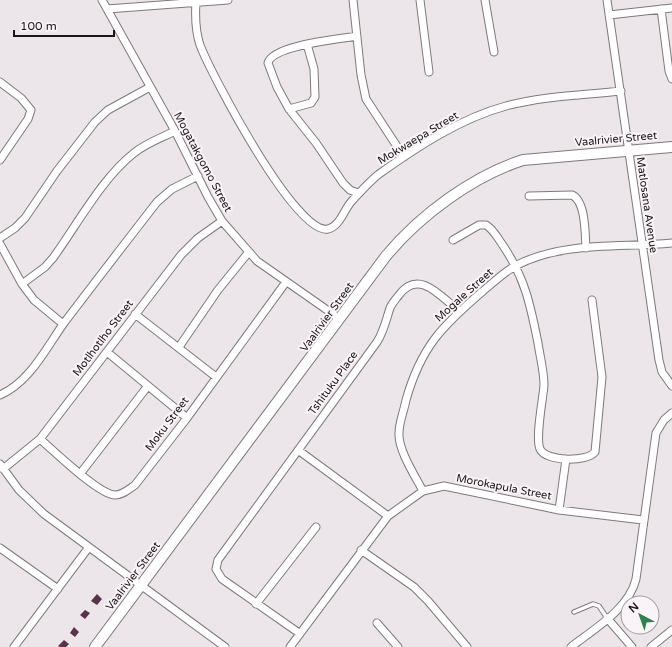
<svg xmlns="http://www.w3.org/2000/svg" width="672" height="647" viewBox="0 0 672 647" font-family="'Varela Round',sans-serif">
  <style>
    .building { fill: #59324c }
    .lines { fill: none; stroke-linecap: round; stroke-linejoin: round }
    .lane-casing { stroke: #7f797c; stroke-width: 5.5 }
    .street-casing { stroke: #7f797c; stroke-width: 9 }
    .secondary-casing { stroke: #7f797c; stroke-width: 12 }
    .lane { stroke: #fff; stroke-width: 3.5 }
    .street { stroke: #fff; stroke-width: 7 }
    .secondary { stroke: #fff; stroke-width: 10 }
    .labels { text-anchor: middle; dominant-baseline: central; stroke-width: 4; stroke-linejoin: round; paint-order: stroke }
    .street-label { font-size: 11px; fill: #191618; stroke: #faf3f7 }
  </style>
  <rect width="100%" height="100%" fill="#ece6ea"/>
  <path class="building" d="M97 594 102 599 97 605 91 601Z
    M85 610 90 613 85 619 80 615Z
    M74 627 79 632 75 637 70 633Z
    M64 640 69 644 66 647H60L58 646Z"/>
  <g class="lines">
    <g class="lane-casing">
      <path id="lane" d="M574 612 593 604 599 606 607 618"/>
    </g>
    <g class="street-casing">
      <path id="street" d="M102 0 175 131 208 197 222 221 257 261 340 319
        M353 0 361 75 366 99 404 157
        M420 0 429 72
        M485 0 494 52
        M607 0 659 360 662 372 672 386
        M196 2C195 17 195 30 200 45 211 74 296 236 328 229 340 226 344 210 351 202 360 192 369 182 379 174 417 147 461 118 506 106 543 96 583 95 621 91
        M107 9 228 0
        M661 9 669 71 672 79
        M609 15 672 8
        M357 36C340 39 272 45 268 63L277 87 289 109 316 143 343 183 350 190 358 193
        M0 82 21 98 31 110 28 119 0 160
        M289 109 311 103 315 97 314 69 307 44
        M529 196 572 195C586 201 585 235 586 248
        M0 238 15 228 25 218 57 171 95 122 108 110 150 87
        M453 240 479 225H486C493 229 497 237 502 244 525 278 530 303 538 343 540 357 544 371 544 385 543 400 535 437 540 449 546 462 587 462 595 452L602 377 592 300
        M0 244 22 284 34 300 63 324
        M22 284 45 267 53 258C77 225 102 178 134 153 146 143 161 138 175 131
        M135 314 216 377
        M179 347 218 290 248 253
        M107 352 187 418
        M0 395C30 382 46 348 64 323 95 282 126 242 157 202L172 189 198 176
        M40 439C54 451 99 495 115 495 123 495 129 489 135 485L187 418 286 282
        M298 450 388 516
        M0 464 19 490 44 514 225 647
        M3 469 40 439 181 255 198 238 222 221
        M80 474 147 387
        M423 491C415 476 398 450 399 433 399 422 404 411 406 400 421 347 442 326 483 291 493 283 505 271 517 265 564 241 621 248 672 243
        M559 510 566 459
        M0 548 58 589
        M361 550 414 587 428 601 467 647
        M256 604 316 527
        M607 618 632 647
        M377 623 398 647
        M299 633 222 579 216 569 218 560 377 342C384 331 386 320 390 308 392 303 396 299 399 295 419 268 441 297 459 311
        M14 647 89 547
        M290 647 388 516 423 491 444 486 559 510 643 520
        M571 647C594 629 629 609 636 579L656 433 664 420 672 413
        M651 647 672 630"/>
    </g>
    <g class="secondary-casing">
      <path id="secondary" d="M95 647 386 256C420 215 473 176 523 160L672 147"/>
    </g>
    <use href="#lane" class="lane"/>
    <use href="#street" class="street"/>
    <use href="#secondary" class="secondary"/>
  </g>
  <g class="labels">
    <g class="street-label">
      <text transform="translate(418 138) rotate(-31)">Mokwaepa Street</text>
      <text transform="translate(616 139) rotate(-5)">Vaalrivier Street</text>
      <text transform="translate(203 162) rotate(62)">Mogatakgomo Street</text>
      <text transform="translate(647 205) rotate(82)">Matlosana Avenue</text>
      <text transform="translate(464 295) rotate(-42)">Mogale Street</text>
      <text transform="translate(327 317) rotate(-54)">Vaalrivier Street</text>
      <text transform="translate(103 338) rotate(-53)">Motlhotlho Street</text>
      <text transform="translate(333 383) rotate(-54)">Tshituku Place</text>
      <text transform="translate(167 424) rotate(-53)">Moku Street</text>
      <text transform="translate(504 487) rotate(11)">Morokapula Street</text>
      <text transform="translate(133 576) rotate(-53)">Vaalrivier Street</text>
    </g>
  </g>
  <g transform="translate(640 615) rotate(319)"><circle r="19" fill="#faf3f7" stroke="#a09b9e"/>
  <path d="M0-3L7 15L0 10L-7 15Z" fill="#2f7f4f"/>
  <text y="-6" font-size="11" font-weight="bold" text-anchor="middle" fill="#191618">N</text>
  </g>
  <path d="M14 30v6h100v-6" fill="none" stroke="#191618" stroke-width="2"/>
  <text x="20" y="30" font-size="12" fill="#191618" stroke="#faf3f7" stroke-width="3" paint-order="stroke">100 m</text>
</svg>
